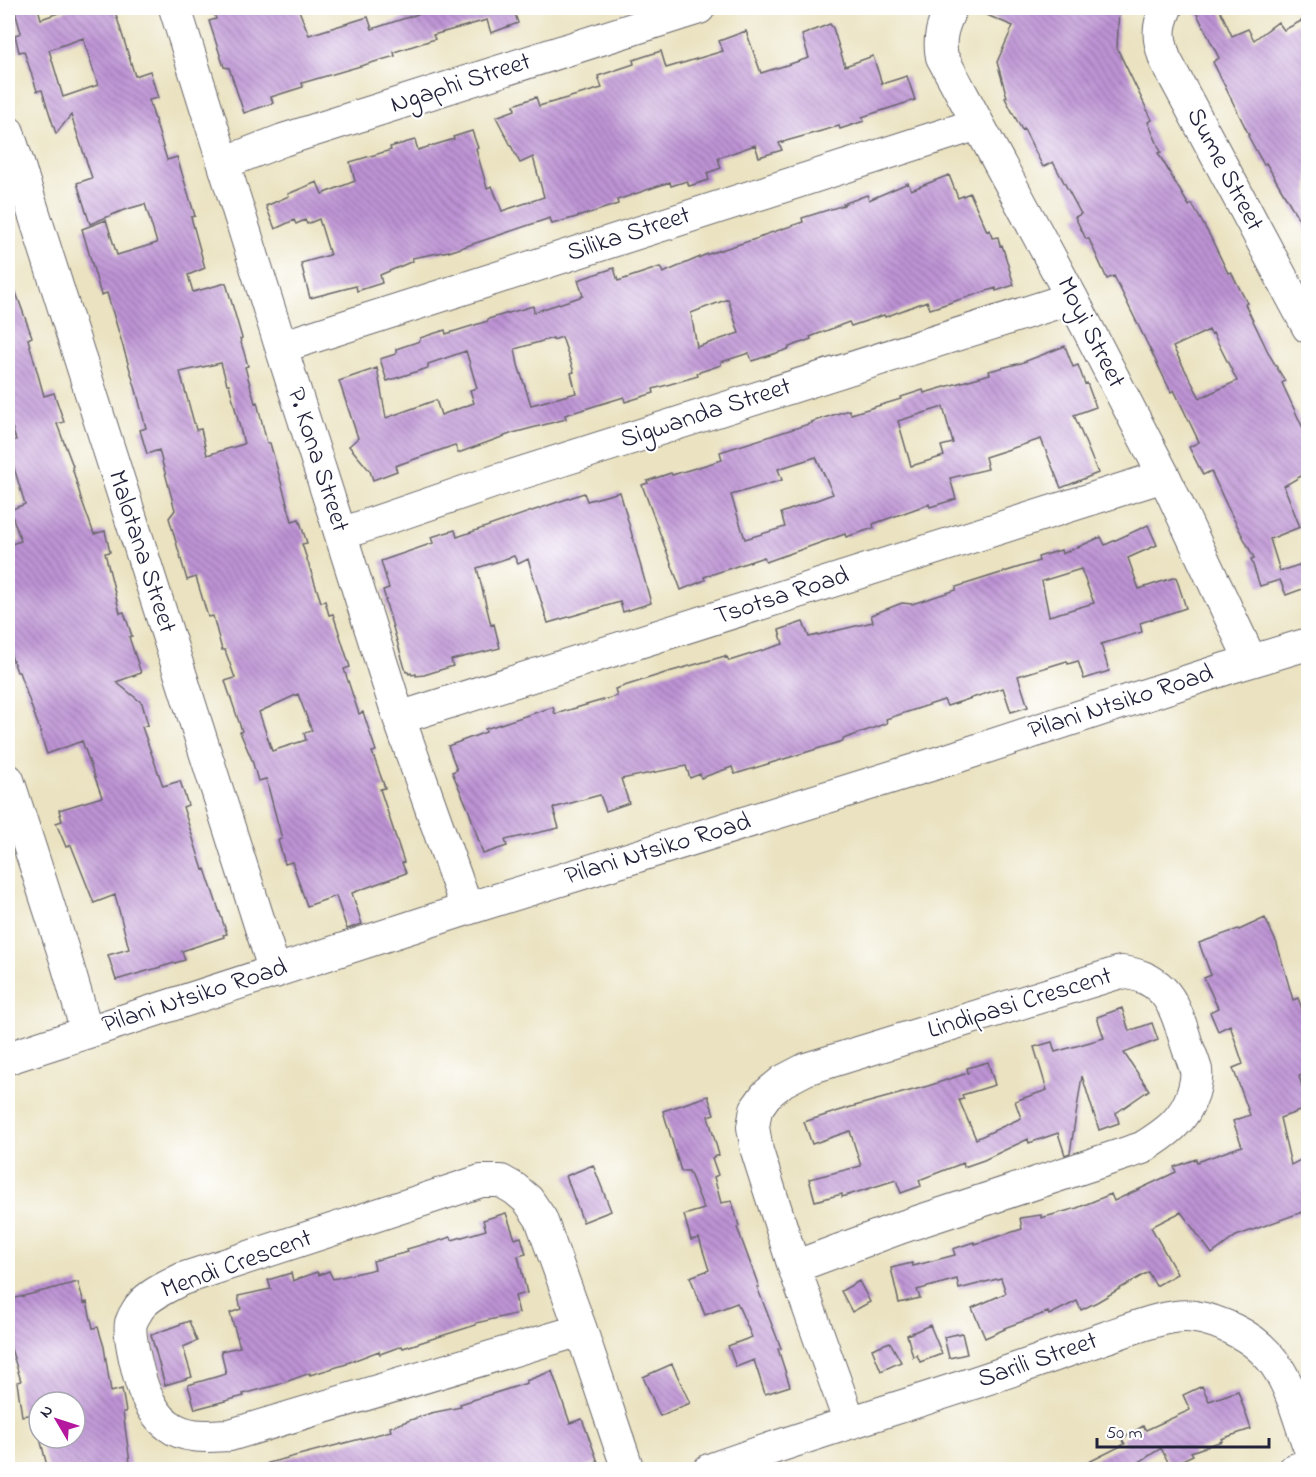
<svg xmlns="http://www.w3.org/2000/svg" width="1316" height="1477" viewBox="0 0 1316 1477" font-family="'Indie Flower',sans-serif">
  <style>
    .building { fill: url(#building-back-hatch); fill-rule: evenodd }
    .lines { fill: none; stroke-linecap: round; stroke-linejoin: round }
    .minor-casing { stroke: #68656a; stroke-width: 34 }
    .minor { stroke: #fff; stroke-width: 32 }
    .labels { text-anchor: middle; dominant-baseline: central; stroke-width: 4.5; stroke-linejoin: round; paint-order: stroke }
    .street-label { font-size: 26px; fill: #22223b; stroke: #fff }
  </style>
  <defs>
    <pattern id="building-back-hatch" width="6" height="6" patternUnits="userSpaceOnUse" patternTransform="scale(1.5)"><rect width="6" height="6" fill="#bd93d4"/><path d="M-1 5l2 2M0 0l6 6M5-1l2 2" fill="none" stroke="#9978ad"/></pattern>
  </defs>
  <rect width="100%" height="100%" fill="#fff"/>
  <filter id="ink" filterUnits="userSpaceOnUse"><feTurbulence type="fractalNoise" baseFrequency=".0167" numOctaves="2"/><feDisplacementMap in="SourceGraphic" scale="12" xChannelSelector="R" yChannelSelector="G"/><feConvolveMatrix kernelMatrix="1 2 1 2 8 2 1 2 1" color-interpolation-filters="sRGB"/></filter>
  <filter id="wash" filterUnits="userSpaceOnUse"><feTurbulence type="fractalNoise" baseFrequency=".008" numOctaves="4" result="noise"/><feDisplacementMap in="SourceGraphic" scale="24" xChannelSelector="R" yChannelSelector="G"/><feGaussianBlur stdDeviation="1.35" result="paint"/><feColorMatrix in="noise" values="0 0 0 0 0 0 0 0 0 0 0 0 0 0 0 0 0 1.4 0 .05"/><feComposite in="paint" operator="in"/></filter>
  <g filter="url(#wash)">
    <rect width="100%" height="100%" fill="#eae2c0"/>
    <g id="blocks">
      <path class="building" d="M14 8H38L41 19 73 8H114L135 76 150 71 158 98 149 100 167 160 177 157 195 216 191 217 205 268 188 275 193 292 226 283 242 338 240 339 248 366 245 367 255 403 257 402 267 443H270L292 521 299 519 307 543 302 544 321 602 325 601 329 615 333 614 350 667 344 669 359 714 363 712 376 751 372 752 385 788 380 789 404 862 402 863 406 873 352 893 362 924 347 929 336 896 307 906 292 862 285 864 278 840 282 839 266 779 258 781 252 760 240 732 242 731 225 681 235 678 225 650H222L213 616 208 617 196 577 187 580 169 518 175 510 159 450 147 454 140 430 146 428 136 390 107 293 101 295 82 229 106 220 117 255 157 243 145 204 124 210 90 224 77 183 92 178 71 115 56 134 42 90 37 91 24 51 19 52 15 35 21 33ZM83 38 98 85 63 97 49 50ZM221 363 227 384H229L244 444 207 455 201 429 196 430 180 372ZM298 694 312 731 304 733 306 740 272 751 259 712Z
        M213 8H298L309 35 368 17 372 29 418 14 416 8H513L518 23 491 33 487 20 433 35 435 39 394 52 395 56 302 83 303 87 271 97 273 103 244 113 229 68 224 67 209 21 216 19Z
        M970 8H1099V9L1119 10 1117 48 1152 120 1148 122 1161 152 1158 153 1189 206 1192 204 1210 236 1228 273 1231 272 1247 303 1245 304 1270 356 1285 381 1282 383 1308 439V472L1284 486 1300 527 1270 539 1280 571 1308 562V587L1286 595 1280 580 1260 586 1251 559 1254 558 1227 506 1211 471 1203 475 1189 447 1199 442 1174 390 1171 392 1114 276 1107 279 1089 239H1086L1075 217 1081 214 1053 162 1043 167 1024 129 1022 130 1005 98 1007 97 997 62 1013 26ZM1209 330 1211 334 1213 333 1237 381 1200 398 1173 347Z
        M1194 8H1219L1232 36 1248 29 1254 40 1278 22 1284 30 1303 20 1308 31V235L1266 163 1264 165 1248 136 1249 135 1213 62 1219 58Z
        M830 24 833 28 845 66 873 56 882 84 907 76 915 100 862 117 864 121 840 129 839 126 779 143 782 150 759 157 755 145 718 158 721 168 707 173 709 180 689 186 687 181 671 186 670 182 617 200 618 204 587 214 552 224 550 218 449 252V251L412 258 413 261 380 275 382 283 357 291 356 286 310 298 301 263 330 255 319 219 307 224 305 220 296 224 294 220 275 229 266 206 289 196 288 194 317 182 322 194 355 181 350 162 391 150 390 147 415 140 418 150 454 139 453 137 472 131 478 148 476 149 487 188 492 186 502 211 544 197 533 157 520 163 496 117 515 110 514 105 536 97 539 106 602 88 598 76 634 64 633 60 661 51 666 68 723 51 719 41 746 31 761 73 809 58 802 35Z
        M949 175 958 198 970 193 987 231 990 230 992 238 998 237 1000 246 1002 245 1014 285 996 291V288L930 309 927 301 885 317 884 315 851 326 849 322 810 337 811 339 789 347V349L752 361 749 353 721 362V365L697 373 698 376 653 389 654 393 625 402 624 397 565 415 566 419 513 433 458 453 455 445 395 466 397 471 373 480 370 471 349 446 358 438 339 381 377 368 386 418 436 400 441 415 474 403 470 390 477 388 466 351 428 364V368L387 381 380 359 396 354V349L420 341V338L445 330 446 334 449 333 488 321V319L533 306 534 312 583 296 578 280 614 268 618 281 660 267 663 273 705 255 762 237 761 236 803 222 802 218 844 205 843 204 867 195 869 200 908 183 911 190ZM728 299 739 333 697 347 691 313ZM562 337 574 372 571 373 576 393 531 405 518 365 515 349 553 338V340Z
        M8 276H10L32 337 28 339 44 396 54 393 64 422 57 424 73 466 72 467 81 498 94 534 105 531 110 552 105 553 120 613 124 612 132 636 129 637 141 673 116 682 142 703 148 725 142 727 163 786 180 781 188 805 183 807 203 870 205 869 227 934 223 935 224 937 182 951 185 960 116 980 108 955 129 949 115 895 94 903 71 845 66 847 56 823 62 821 59 810 102 797 82 741 47 754 40 733H41L19 672H17L8 647V545L21 541 10 510 25 504 8 448V442L16 440 8 415Z
        M1065 346 1073 367 1078 365 1085 384 1087 383 1096 407 1074 415 1098 473 1061 488 1041 439 985 457 988 469 950 478 956 499 930 507 929 504 873 524 874 528 846 537 845 534 766 562 764 557 704 577 705 580 681 590 642 485 648 483 647 481 671 473 672 475 722 460 720 452 812 423 811 422 849 410 851 414 901 399V397L923 390 924 393 990 374 989 371 1021 363ZM943 407 953 443 941 446 944 456 911 466 898 421ZM816 457 833 494 781 513 785 527 745 539 731 495 782 480 778 469Z
        M620 492 651 603 623 612 620 602 548 623 528 559 518 564 514 556 477 568 491 625 494 624 500 648 451 660 453 666 424 675 416 676V674L412 675 411 673 409 674 408 672H406L385 600H386L383 590 389 588 381 561 433 543 431 537 455 530 457 537 584 493 587 501Z
        M1148 525 1157 545 1128 558 1139 589 1176 577 1186 608 1140 623 1142 632 1101 644 1109 671 1084 679 1078 661 1068 664 1067 661 1018 676 1028 707 1011 712 1003 688 947 706 944 700 886 719 887 723 843 739V741L735 774 732 767 701 778 700 774 690 778 686 766 621 779 629 803 606 811 600 795 553 808 559 828 505 840 507 846 483 854 469 811 452 772 457 770 448 746 486 732 485 729 553 707 555 714 617 696 615 689 665 673 725 656V658L727 657 729 661 783 644 779 630 803 622 809 637 873 622 871 615 902 603 912 604 956 590V587L1039 561 1038 557 1061 550 1062 554 1101 537 1105 545ZM1081 569 1094 603 1049 616 1042 581Z
        M1265 918 1277 944 1293 1000 1298 998 1308 1025V1073L1299 1076 1308 1108 1280 1118 1291 1165 1308 1156V1210L1236 1236 1212 1254 1181 1212 1151 1227 1177 1274 1156 1286 1148 1272 1097 1302 1081 1310 1077 1301 1049 1315 1048 1312 1004 1328 1005 1329 985 1338 972 1308 1006 1293 1001 1278 959 1289 957 1279 917 1290 920 1298 899 1303 891 1268 912 1263 913 1266 955 1255 953 1249 974 1242 975 1244 1022 1229 1020 1218 1041 1215V1218L1077 1208 1111 1194 1114 1201 1176 1172 1174 1167 1196 1159 1197 1162 1242 1146 1233 1121 1250 1115 1233 1068 1243 1064 1230 1025 1218 1031 1210 1012 1218 1008 1204 978 1211 975 1199 943 1238 929 1239 930Z
        M1122 1008 1129 1031 1152 1023 1158 1040 1124 1053 1149 1090 1116 1113 1119 1123 1099 1130 1082 1076 1070 1153 1065 1155 1058 1133 1029 1143 1028 1139 984 1160 964 1167 963 1163 919 1180 921 1186 901 1193 896 1180 842 1197V1194L815 1201 809 1179 861 1166 850 1131 812 1144 804 1122 851 1107 928 1086 968 1073 967 1068 988 1062 995 1085 962 1095 964 1099 959 1100 976 1139 1021 1118 1015 1101 1047 1090 1034 1047 1052 1042 1055 1052 1104 1038 1097 1017Z
        M708 1096 714 1114 708 1116 719 1155 712 1158 718 1175 714 1177 721 1203 732 1201 739 1226 737 1227 759 1287H757L781 1348 778 1349 790 1386 765 1394 754 1360 736 1367 728 1346 752 1337 737 1303 705 1315 690 1277 709 1270 699 1238 691 1240 684 1215 704 1209 689 1171H681L663 1111Z
        M593 1165 611 1211 583 1222 566 1176Z
        M506 1213 515 1239 521 1237 526 1254 518 1256 527 1293 515 1296 519 1313 476 1323V1325L403 1348 402 1346 380 1354 379 1351 347 1363V1364L310 1375V1373L277 1385 243 1394 244 1396 195 1409 188 1385 226 1374 221 1351 240 1347 230 1313 241 1309 238 1296 271 1289 268 1280 291 1273 293 1281 317 1272 319 1275 329 1271 333 1279 375 1269 373 1261 408 1252 407 1249 428 1243 429 1244 451 1237 452 1240 486 1230 483 1220Z
        M859 1281 870 1302 852 1312 841 1291Z
        M78 1282 84 1303 87 1302 93 1328 98 1327 104 1347 111 1392 122 1389 126 1412H123L131 1470H48L40 1438H75V1402H39V1413L22 1416 17 1382 21 1381 8 1339V1300Z
        M189 1321 197 1341 183 1347 192 1377 165 1385 151 1335Z
        M930 1325 942 1354 920 1362 917 1355 913 1357 907 1335Z
        M962 1333 967 1354 949 1358 944 1337Z
        M890 1342 901 1362 881 1371 872 1349Z
        M672 1364 690 1403 660 1416 643 1377Z
        M552 1371 570 1423 582 1419 598 1462 578 1470H269L268 1463 391 1431 390 1427 431 1413 461 1407 460 1404 527 1383 526 1381Z
        M1202 1386 1209 1401 1238 1391 1251 1429 1221 1439 1222 1441 1191 1452 1193 1455 1170 1466 1161 1448 1127 1470H1073L1125 1444 1122 1439 1143 1426 1146 1430 1190 1410 1183 1395Z"/>
    </g>
  </g>
  <g filter="url(#ink)">
    <use href="#blocks" fill-opacity="0" stroke="#68656a" stroke-width="1.5"/>
    <g class="lines">
      <g class="minor-casing">
        <path id="minor" d="M175 8 281 347 399 718 467 909
          M951 8C943 25 938 38 942 57L1072 298 1164 476 1251 661
          M1166 8C1157 28 1158 38 1165 59L1308 327
          M8 132 275 972
          M224 163 283 140 699 8
          M281 347 978 124
          M341 534 499 480 1072 298
          M399 718 1164 476
          M8 780 65 957 87 1032
          M8 1058 467 909 950 759 1228 668 1308 644
          M794 1267 902 1227 1142 1148C1166 1133 1184 1121 1193 1093 1195 1086 1197 1076 1196 1070 1194 1063 1191 1055 1188 1048 1182 1030 1176 1004 1162 990 1150 978 1137 974 1121 972L806 1069 783 1081 766 1095 756 1109 753 1127 757 1151 794 1267 850 1423
          M581 1330 230 1435C209 1436 186 1439 168 1425 158 1418 151 1406 146 1395 140 1383 128 1336 131 1323 132 1320 135 1314 137 1311 145 1296 167 1287 182 1279L481 1181H501L515 1189 528 1200 541 1219 581 1330 628 1470
          M709 1470C815 1432 923 1401 1030 1364 1056 1355 1081 1346 1107 1337 1130 1329 1172 1312 1195 1317 1209 1319 1222 1324 1234 1330 1284 1354 1291 1395 1308 1444
          M1294 1470 1308 1465"/>
      </g>
      <use href="#minor" class="minor"/>
    </g>
  </g>
  <g class="labels">
    <g class="street-label">
      <text transform="translate(461 84) rotate(-18)">Ngaphi Street</text>
      <text transform="translate(1224 170) rotate(62)">Sume Street</text>
      <text transform="translate(629 235) rotate(-18)">Silika Street</text>
      <text transform="translate(1090 333) rotate(63)">Moyi Street</text>
      <text transform="translate(706 414) rotate(-18)">Sigwanda Street</text>
      <text transform="translate(317 460) rotate(72)">P. Kona Street</text>
      <text transform="translate(141 552) rotate(72)">Malotana Street</text>
      <text transform="translate(782 597) rotate(-18)">Tsotsa Road</text>
      <text transform="translate(1121 703) rotate(-18)">Pilani Ntsiko Road</text>
      <text transform="translate(658 850) rotate(-17)">Pilani Ntsiko Road</text>
      <text transform="translate(195 997) rotate(-18)">Pilani Ntsiko Road</text>
      <text transform="translate(1020 1004) rotate(-17)">Lindipasi Crescent</text>
      <text transform="translate(237 1265) rotate(-20)">Mendi Crescent</text>
      <text transform="translate(1038 1361) rotate(-19)">Sarili Street</text>
    </g>
  </g>
  <rect width="1316" height="1477" fill="none" stroke="#fff" stroke-width="30"/>
  <g transform="translate(57 1420) rotate(309)"><circle r="28" fill="#ffffff" stroke="#a7a7b1" stroke-width="1.5"/>
  <path d="M0-4.5L10 22L0 15L-10 22Z" fill="#b5179e"/>
  <text y="-9" font-size="16" font-weight="bold" text-anchor="middle" fill="#22223b">N</text>
  </g>
  <path d="M1097 1438v9h172v-9" fill="none" stroke="#22223b" stroke-width="3"/>
  <text x="1106" y="1438" font-size="18" fill="#22223b" stroke="#ffffff" stroke-width="4.5" paint-order="stroke">50 m</text>
</svg>
